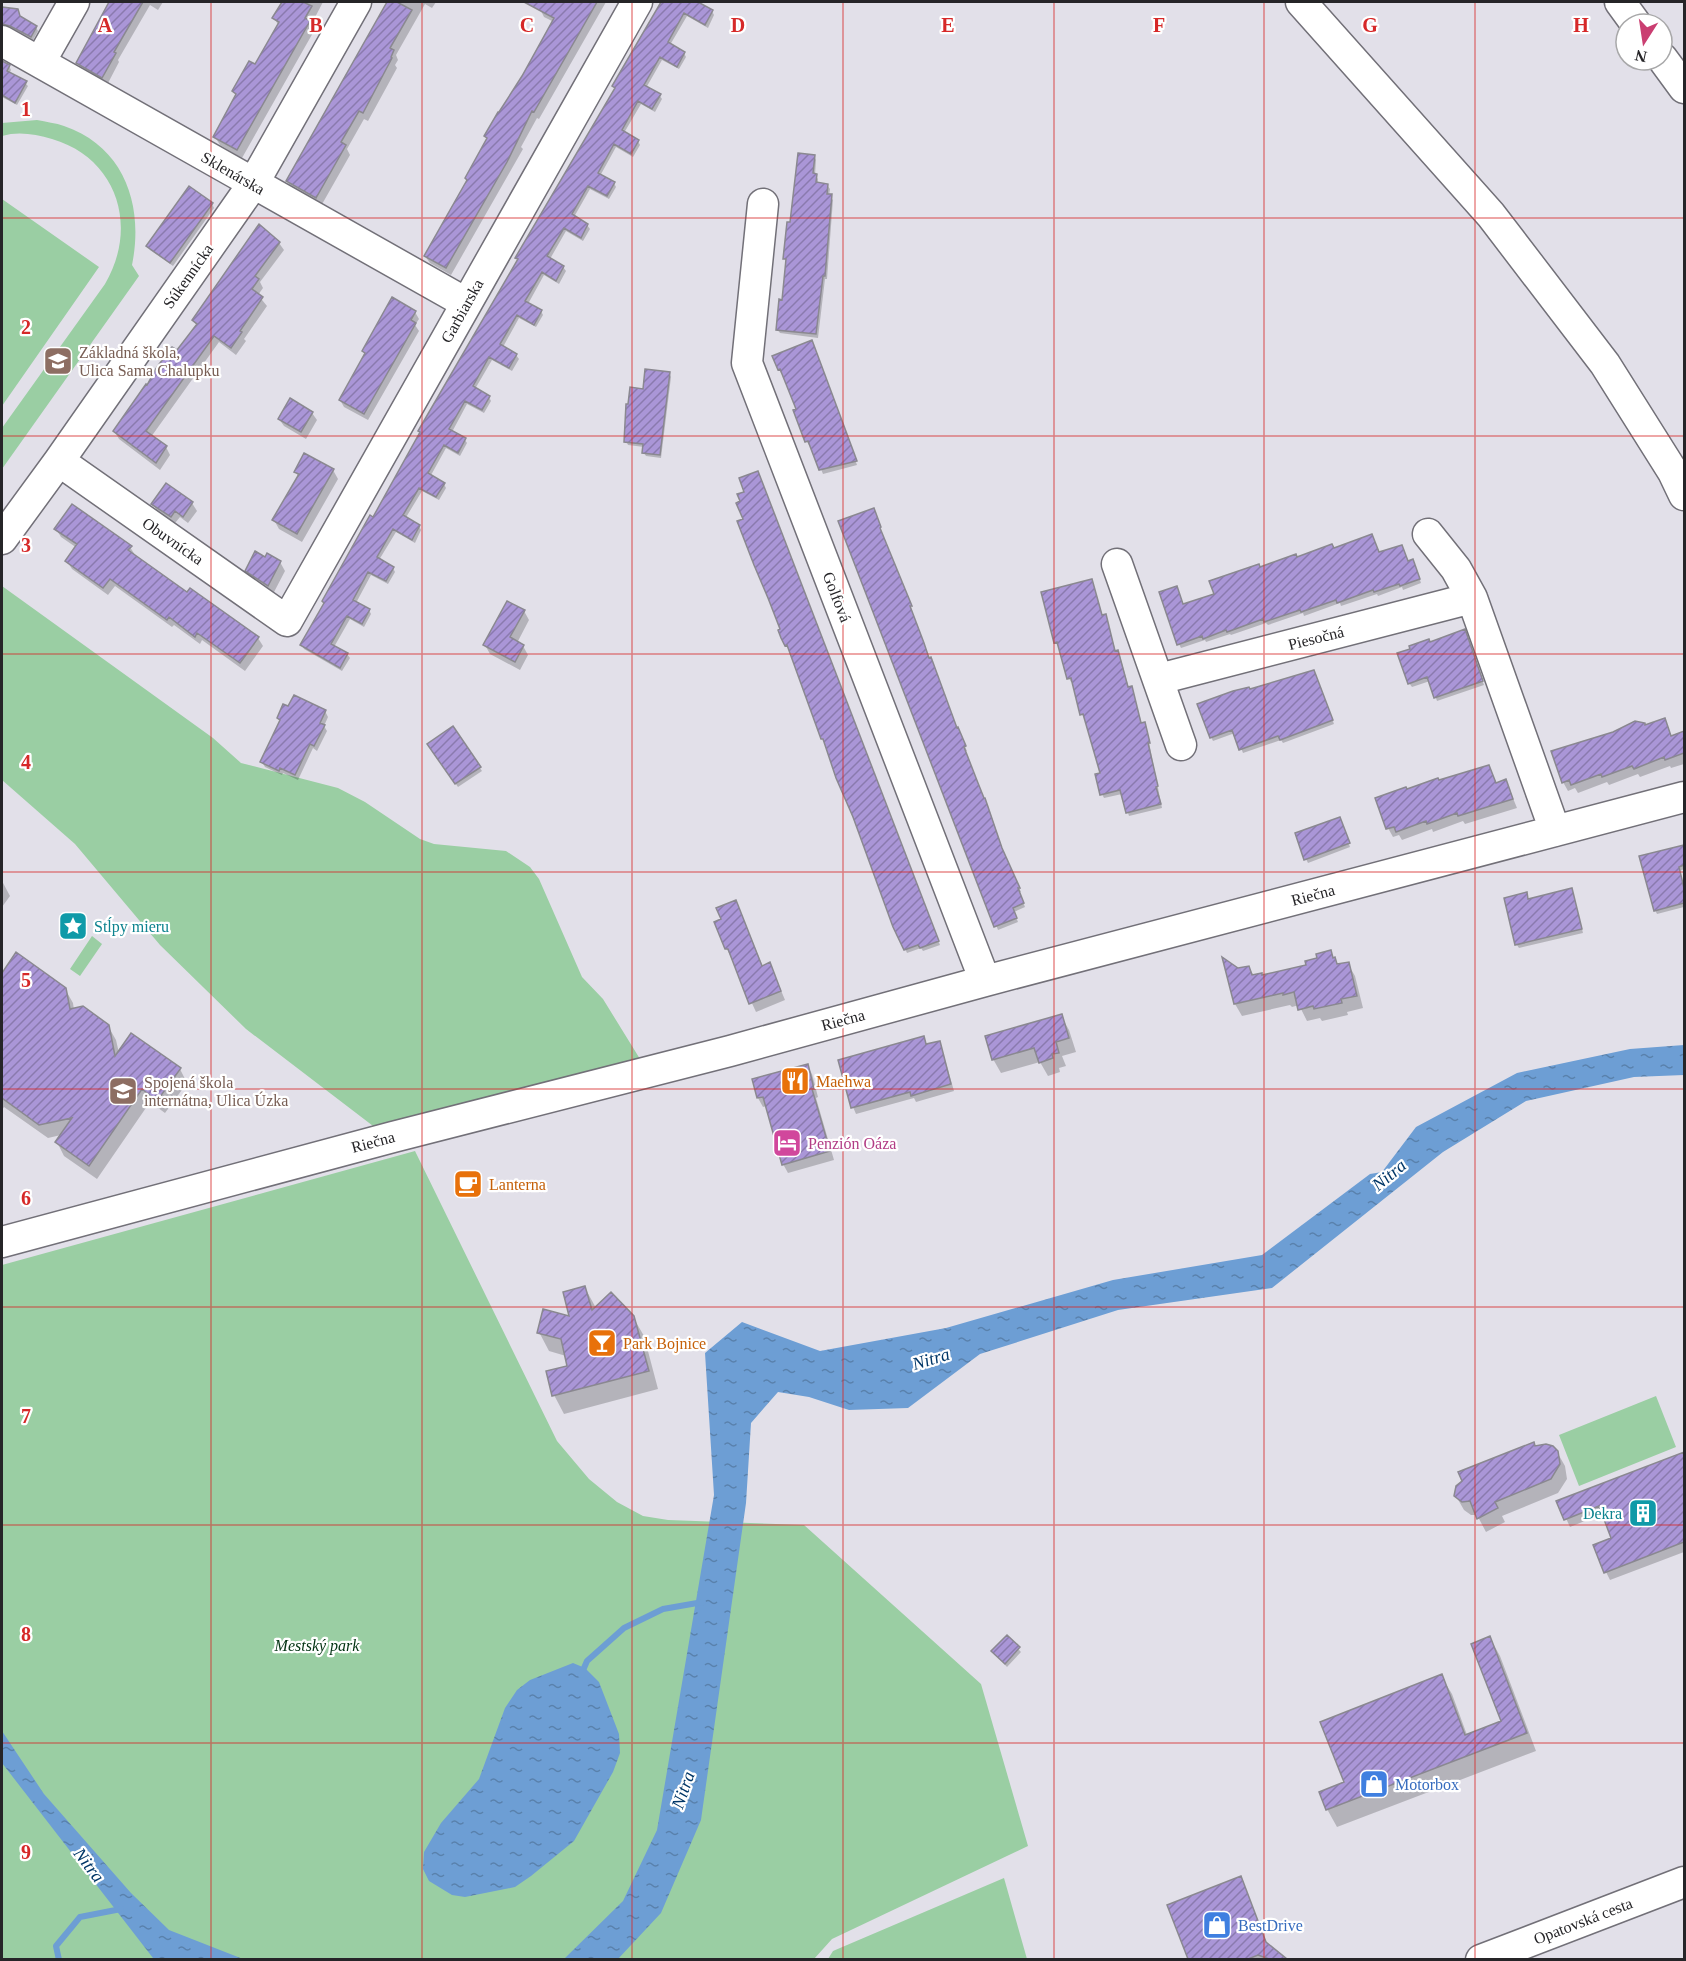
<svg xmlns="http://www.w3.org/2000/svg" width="1686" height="1961" viewBox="0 0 1686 1961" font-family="'Times New Roman',serif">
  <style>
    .green { fill: #9acea3 }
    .water { fill: url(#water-ripples) }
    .shadow { fill: #0003 }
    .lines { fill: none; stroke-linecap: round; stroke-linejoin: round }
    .stream { stroke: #6d9ed4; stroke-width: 6 }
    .building { fill: url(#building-hatch); stroke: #8a8890; stroke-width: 1.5 }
    .minor-casing { stroke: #727078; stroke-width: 33 }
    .minor { stroke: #fff; stroke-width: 30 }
    .grid { fill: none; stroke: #d62828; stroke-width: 1.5; stroke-opacity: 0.55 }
    .labels { text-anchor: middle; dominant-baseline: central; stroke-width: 4.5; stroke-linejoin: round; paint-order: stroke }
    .street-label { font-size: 16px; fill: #262528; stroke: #fff }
    .education-label { font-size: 16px; fill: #785e54; stroke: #fff; text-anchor: start }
    .culture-label { font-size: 16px; fill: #0d838f; stroke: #fff; text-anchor: start }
    .food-label { font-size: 16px; fill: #c56008; stroke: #fff; text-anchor: start }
    .hotel-label { font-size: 16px; fill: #b23c85; stroke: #fff; text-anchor: start }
    .park-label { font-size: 16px; font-style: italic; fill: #033313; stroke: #fff }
    .shop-label { font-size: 16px; fill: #366cbe; stroke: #fff; text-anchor: start }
    .water-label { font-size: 18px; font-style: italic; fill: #003667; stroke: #fff }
    .grid-label { font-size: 20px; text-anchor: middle; font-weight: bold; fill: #d62828; stroke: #fff; stroke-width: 4.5; stroke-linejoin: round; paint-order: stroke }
  </style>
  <defs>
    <pattern id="water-ripples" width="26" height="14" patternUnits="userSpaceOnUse" patternTransform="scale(1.5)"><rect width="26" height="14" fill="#6d9ed4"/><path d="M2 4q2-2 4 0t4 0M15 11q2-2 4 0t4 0" fill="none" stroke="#5981ac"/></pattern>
    <pattern id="building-hatch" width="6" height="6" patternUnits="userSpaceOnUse" patternTransform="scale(1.5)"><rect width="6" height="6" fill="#aa96d7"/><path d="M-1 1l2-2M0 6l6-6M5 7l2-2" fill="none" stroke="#8a7aae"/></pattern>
  </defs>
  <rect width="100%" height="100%" fill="#e2e0e9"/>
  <path class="green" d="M37 120C46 122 56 123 64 126 125 147 144 206 132 265L139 276 2 469V428L105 284C139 226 117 158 52 139 35 134 18 131 2 136V123Z
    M2 199 99 267 2 406Z
    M2 586 213 738 241 763 338 788 365 802 420 839 434 844 506 851 530 867 539 879 582 977 603 999 640 1059 377 1129 246 1029 160 945 75 844 2 780Z
    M92 936 102 944 80 976 70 969Z
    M415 1151 557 1441 589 1479 617 1502 643 1516 668 1520 804 1525 981 1684 1028 1846 832 1939 814 1959H2V1265Z
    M1656 1396 1676 1447 1579 1486 1559 1435Z
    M1004 1878 1027 1959H828L833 1951Z"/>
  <path class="water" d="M1684 1045V1075L1634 1077 1526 1101 1443 1152 1272 1288 1118 1310 980 1354 908 1408 849 1410 809 1397 778 1392 751 1423 746 1503 701 1820 661 1913 618 1959H564L623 1901 657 1830 714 1495 705 1353 742 1322 820 1351 946 1328 1113 1280 1262 1255 1370 1174 1382 1172 1416 1127 1517 1073 1630 1049Z
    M573 1663 585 1668 599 1682 619 1734 620 1753 613 1772 574 1841 531 1876 515 1887 465 1897 452 1895 429 1881 423 1869 424 1852 441 1823 479 1779 505 1708 517 1690 530 1680Z
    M2 1731 44 1794 131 1893 169 1930 243 1959 153 1958 2 1763Z"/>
  <path class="shadow" d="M112 2H163L158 10 150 5 118 60 119 62 107 85 83 71 78 63Z
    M284 2H323L311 25 314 31 242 158 220 145 215 137 236 96 234 91 256 66 279 26 274 18Z
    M389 2H436L432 8 425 4 396 55 398 60 395 65 397 68 368 121 364 119 347 149 350 155 321 206 292 190 287 181Z
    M544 2H606L539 119 537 118 521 147 523 149 451 275 430 263 425 256 468 181 500 114 554 22 544 17 540 9Z
    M662 2H696L712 11 714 15 708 28 687 16 670 45 684 53 686 57 679 69 662 60 646 88 660 96 662 99 655 112 641 104 624 133 638 141 640 145 633 157 616 147 600 176 614 183 616 187 609 199 590 189 574 217 587 225 590 229 583 241 566 231 550 259 563 267 566 271 559 284 544 275 528 304 541 311 543 315 536 327 519 318 503 347 516 355 519 359 512 371 492 360 475 389 489 397 491 401 484 413 467 404 452 432 465 440 467 443 460 456 446 448 430 477 444 484 446 488 439 500 422 491 405 519 419 526 421 530 415 543 396 532 379 560 393 568 395 572 388 584 371 575 356 603 369 610 371 614 364 627 350 619 334 647 347 654 350 658 342 671 304 649 302 645 518 260 517 258 616 90 614 86Z
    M2 8 36 27 38 31 33 40 14 30 2 28Z
    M2 61 9 66 11 70 9 74 25 83 28 86 17 105 2 97V87L5 82 2 80Z
    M814 156 816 160 815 175 818 179V184L827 185 830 189 829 196 833 200 827 279H825L818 338 780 333 777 329 784 301 788 264 785 259 792 223Z
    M212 204 214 208 173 266 150 250 148 246Z
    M279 243 284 250 260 282 263 288 258 295 267 306 244 339 246 341 236 355 219 342 151 437 166 447 170 455 160 470 119 439 115 432 197 326 193 320Z
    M415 312 419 319 415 325 419 331 368 420 344 407 340 400 365 355 363 351Z
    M814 346 857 465 823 474 811 445H809L807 442 795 411H798L783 373H781L779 369Z
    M669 373 671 377 661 458 646 456 644 453V447L628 445 626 441 644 390Z
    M312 413 317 420 306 439 284 426 279 419Z
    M333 470 338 479 302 542 279 529 274 520 299 477 295 472Z
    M759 477 940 945 923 951 921 948 907 953 891 918 789 649 786 645 745 520 746 492Z
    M166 485 192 503 197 511 188 523 180 517 175 523 157 511 153 504Z
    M873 510 957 730 967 751H965L984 800 987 803 1004 853 1021 892H1019L1025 907 1014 912 1018 922 998 930 840 522Z
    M56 529 130 547 135 555 134 556 187 594 190 590 258 638 263 646 245 671 202 640 200 644 174 625 172 627 115 586 108 595 72 569 67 561 77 548 61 537Z
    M1333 549 1379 554 1415 565 1421 583 1403 590 1402 587 1378 596 1377 594 1341 606 1340 603 1304 616 1303 613 1268 625 1266 623 1231 635 1230 634 1206 642 1205 640 1181 648 1179 644 1183 606 1215 595 1260 568Z
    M280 562 285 571 273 594 252 579 247 570Z
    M1092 580 1103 617 1107 620 1116 652H1118L1120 656 1129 688 1133 692 1142 724 1146 727 1162 808 1129 816 1122 794 1104 798 1102 794V774L1086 717 1084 718 1082 714 1073 681 1071 682 1069 678 1060 646H1058L1056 643 1043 593Z
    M524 611 529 620 517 643 523 646 528 655 520 670 490 654 485 645Z
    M1466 635 1484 685 1437 701 1430 681 1412 687 1409 683 1430 643Z
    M1316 675 1334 724 1283 743 1281 740 1243 753 1235 733 1213 741 1211 737 1249 691Z
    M325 711 328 717 324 726 327 731 317 751 313 748 298 780 283 773 282 775 265 767 262 762 281 722 278 718Z
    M1664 720 1672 737 1681 734 1684 740V764L1671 768 1670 766 1640 777 1638 774 1609 785 1607 782 1578 793 1575 788 1568 791 1563 782 1645 727Z
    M453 728 482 771 458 787 431 748Z
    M1489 767 1497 784 1506 781 1517 808 1465 824 1463 821 1433 832 1432 829 1402 840 1399 835 1393 837 1388 828 1407 790Z
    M1341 822 1350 847 1308 863 1306 859Z
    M1683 847 1684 869 1680 871 1684 888V907L1657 914 1655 910Z
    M2 881 10 896 2 907Z
    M1526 894 1529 900 1573 894 1583 933 1519 948 1517 945Z
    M736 901 763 967 770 964 785 1000 756 1012 727 949 723 920Z
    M1330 952 1338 966 1348 964 1355 976 1363 1008 1347 1012 1348 1015 1322 1021 1320 1018 1307 1021 1299 1005 1292 1007 1290 1005 1242 1016 1235 1004 1225 961 1237 970 1249 967 1254 976 1262 977 1308 966Z
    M16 954 65 989 73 1003 74 1010 108 1026 116 1040 119 1053 180 1069 187 1083 165 1113 150 1102 97 1179 64 1156 57 1142 61 1135 48 1138 4 1107 2 1110V1007L6 1001 2 997V976Z
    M1061 1016 1069 1030 1076 1052 1062 1056 1066 1066 1059 1068 1060 1072 1048 1076 1040 1062 1001 1073 993 1059Z
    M923 1038 927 1045 939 1042 942 1049 954 1091 916 1102 914 1098 856 1114 853 1107Z
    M807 1065 812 1074 818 1097 816 1098 834 1160 788 1173 783 1164 767 1106 763 1107 758 1098Z
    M585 1288 596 1308 633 1317 644 1336 658 1389 564 1414 554 1395 569 1367 566 1356 549 1351 539 1332 571 1319Z
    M1535 1447 1557 1452 1565 1466 1567 1479 1558 1493 1502 1516 1505 1522 1486 1532 1477 1515H1471L1464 1510 1456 1496Z
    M1684 1454V1552L1610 1580 1606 1572 1613 1539 1602 1514 1570 1527 1558 1501Z
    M1007 1637 1021 1652 1007 1667 993 1652Z
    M1490 1638 1500 1656 1536 1751 1337 1827 1327 1809 1346 1783 1441 1676 1452 1694 1467 1735 1503 1722Z
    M1240 1878 1268 1946 1283 1960H1190L1169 1905Z"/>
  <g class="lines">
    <path class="stream" d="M581 1675 587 1661 624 1628 663 1609 703 1602
      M59 1960 56 1946 80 1917 121 1909"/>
  </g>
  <path class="building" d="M109 2H143L114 52 116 53 102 78 76 63Z
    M282 2H303L312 6 305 18 310 21 237 150 213 137 236 94 232 91 249 61 255 64 279 22 272 18Z
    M387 2H397L412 10 390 48 394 50 391 57 392 58 363 113 359 111 341 142 346 145 316 198 286 181Z
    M524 2H597L534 112 532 111 507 162 446 268 424 256 467 180 465 178 487 138 484 136 498 112H499L522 76 554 18Z
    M661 2H698L713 10 705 25 684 13 668 42 685 52 677 67 660 57 644 85 661 94 652 109 638 101 622 130 639 140 631 154 614 144 598 173 615 182 607 196 588 186 572 214 588 224 581 238 564 228 547 256 564 266 556 281 542 272 525 301 542 310 534 325 517 315 500 344 517 354 509 368 489 357 473 386 490 396 482 410 465 401 449 429 466 438 458 453 444 445 428 473 445 483 436 497 419 488 403 515 420 525 412 540 393 529 377 557 394 567 386 581 368 572 353 600 370 609 362 624 347 616 331 644 348 653 340 668 300 645 324 603 322 601 370 515 373 517 420 432 418 431 518 259 515 258 615 88 612 86Z
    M2 7 18 9 20 16 37 26 31 37 10 26 2 24Z
    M2 61 10 65 7 71 27 81 15 103 2 95Z
    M798 153 815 155 813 173 817 174 816 182 828 184 827 194H832L825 276H823L816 334 776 330 779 299 782 300 786 259H783L787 222H790Z
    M189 186 213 203 170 263 146 246Z
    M259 224 280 242 255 276 259 279 252 289 263 297 240 331 242 332 231 348 214 336 146 431 167 446 156 463 113 431 146 384 147 385 157 367 172 347 177 350 197 324 192 320Z
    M392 297 416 311 411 320 416 323 364 414 339 400 365 353 362 351Z
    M812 340 857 461 819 470 808 441 805 442 793 410 796 409 780 369 778 370 772 356Z
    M645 369 670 372 660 455 642 453 643 444 624 442 626 404H628L630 387 643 389Z
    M290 398 313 412 301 432 278 419Z
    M304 453 334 469 297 534 272 520 299 474 294 472Z
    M758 471 939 941 920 948 918 945 904 950 893 927 853 817 836 778 823 739H821L787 645 785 646 781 638 778 630 780 629 768 598 754 565 737 521 743 519 736 503 740 501 737 494 744 492 739 478Z
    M166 483 193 502 183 517 175 511 171 517 151 504Z
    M72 504 132 546 128 550 187 592 190 588 259 637 240 663 197 633 195 637 169 617 167 620 110 579 103 588 65 561 77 544 54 529Z
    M874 508 881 527 880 528 912 606H910L924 643 929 658 931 657 957 728 958 727 966 746 964 747 978 783 984 798H985L1002 848 1020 888H1018L1024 903 1013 908 1017 918 994 927 838 521Z
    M1372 534 1379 552 1402 545 1408 561 1413 559 1420 579 1400 586 1399 584 1374 592 1373 590 1337 603 1336 600 1301 612 1300 610 1264 622 1263 619 1227 632 1226 630 1203 639 1202 636 1177 645 1159 592 1177 586 1183 604 1214 594 1209 581 1259 564 1260 567 1296 554 1297 557 1332 544 1334 548Z
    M255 551 265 557 267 553 281 561 268 586 245 571Z
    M1092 579 1102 615 1106 614 1115 651 1118 650 1128 687 1132 686 1141 723 1145 722 1150 743H1148L1158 786 1156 787 1161 804 1126 813 1120 790 1100 795 1095 774 1100 773 1083 714 1080 715 1071 678 1067 679 1057 642 1054 643 1041 592Z
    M507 601 525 610 510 637 524 645 515 662 483 645Z
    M1465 629 1483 681 1434 698 1427 677 1408 684 1397 653 1410 649 1409 646 1429 639 1430 642Z
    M1314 670 1333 720 1280 740 1278 736 1239 750 1232 730 1210 738 1197 704 1233 691 1249 687 1250 689Z
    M294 695 326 710 320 723 325 725 314 746 310 744 295 775 280 768 279 771 260 762 280 720 277 718 283 704 288 706Z
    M1665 718 1671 736 1684 731V753L1665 760 1664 757 1634 769 1632 766 1602 777 1601 774 1571 785 1569 780 1562 783 1551 751 1613 732 1635 721 1645 723V725Z
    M453 726 481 767 455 784 427 744Z
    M1489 765 1496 783 1506 779 1513 799 1458 816 1457 813 1427 824 1426 821 1396 832 1394 827 1386 829 1375 798 1406 787 1407 789 1438 778 1439 780Z
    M1340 817 1350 843 1304 860 1295 833Z
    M1684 845V865L1679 867 1684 888V903L1654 911 1639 856Z
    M1572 888 1582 929 1515 945 1504 898 1527 892 1528 899Z
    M736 900 762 966 770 962 781 991 749 1004 728 949H725L714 922 721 919 716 908Z
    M1331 950 1333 958 1335 957 1337 964 1349 962 1357 996 1341 999 1342 1003 1314 1009 1313 1006 1298 1010 1294 992 1283 995V993L1234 1004 1222 957 1238 968 1249 966 1252 975 1262 973V975L1306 965 1305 961 1317 958 1316 954Z
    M16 952 66 988 70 1009 83 1006 109 1025 115 1056 131 1033 181 1068 157 1101 142 1089 89 1166 55 1142 72 1118 39 1125 2 1098V973Z
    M1062 1014 1069 1038 1056 1042 1059 1053 1052 1054 1053 1058 1039 1063 1034 1048 992 1060 985 1036Z
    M924 1036 926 1044 940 1041 951 1084 911 1096 910 1092 851 1108 838 1060Z
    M808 1064 814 1089H812L830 1151 782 1165 763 1097 757 1098 752 1079Z
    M585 1286 592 1310 611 1292 634 1316 649 1371 552 1396 546 1371 567 1366 561 1339 537 1333 543 1309 569 1316 563 1292Z
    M1534 1442 1535 1446 1546 1444 1553 1446 1558 1451 1560 1464 1551 1479 1495 1502 1498 1508 1477 1519 1470 1501 1462 1502 1454 1496 1456 1486 1462 1481 1458 1472Z
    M1684 1452V1542L1604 1573 1593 1545 1611 1538 1599 1506 1564 1520 1556 1501Z
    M1007 1635 1020 1647 1005 1664 991 1651Z
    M1490 1636 1527 1733 1326 1810 1319 1792 1344 1782 1320 1722 1442 1674 1465 1735 1501 1721 1471 1644Z
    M1241 1876 1266 1942 1287 1959H1269L1258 1955 1248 1959H1188L1167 1905Z"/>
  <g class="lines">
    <g class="minor-casing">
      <path id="minor" d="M1301 2 1491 215 1605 364 1673 472 1684 495
        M1620 2 1636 24
        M2 41 466 303
        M1662 58 1684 88
        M40 62 74 2
        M763 204 747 363 985 981
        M59 461 287 621 637 2
        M1428 534 1456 569 1472 598
        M2 539 59 461 253 184 356 2
        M1117 564 1181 745
        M1159 679 1472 598 1555 831
        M2 1242 393 1137 730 1051 985 981 1684 797
        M1481 1960 1684 1882"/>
    </g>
    <use href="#minor" class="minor"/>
  </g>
  <path class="grid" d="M211 2V1960M422 2V1960M632 2V1960M843 2V1960M1054 2V1960M1264 2V1960M1475 2V1960M2 218H1684M2 436H1684M2 654H1684M2 872H1684M2 1089H1684M2 1307H1684M2 1525H1684M2 1743H1684"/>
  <defs>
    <g id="school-square" transform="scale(1.5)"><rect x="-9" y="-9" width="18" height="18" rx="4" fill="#8d6e63" stroke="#fff"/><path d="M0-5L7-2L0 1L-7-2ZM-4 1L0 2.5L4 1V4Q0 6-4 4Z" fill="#fff"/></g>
    <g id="sight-square" transform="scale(1.5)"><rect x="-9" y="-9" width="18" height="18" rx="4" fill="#0f9aa8" stroke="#fff"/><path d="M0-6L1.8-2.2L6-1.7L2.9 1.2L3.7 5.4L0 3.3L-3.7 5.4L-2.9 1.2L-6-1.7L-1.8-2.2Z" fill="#fff"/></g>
    <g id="restaurant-square" transform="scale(1.5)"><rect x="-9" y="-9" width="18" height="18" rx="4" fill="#e8710a" stroke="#fff"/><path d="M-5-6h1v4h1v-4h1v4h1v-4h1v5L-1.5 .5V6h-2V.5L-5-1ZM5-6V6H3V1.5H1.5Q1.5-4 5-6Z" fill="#fff"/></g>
    <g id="hotel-square" transform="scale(1.5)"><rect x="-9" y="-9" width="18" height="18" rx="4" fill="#d1479c" stroke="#fff"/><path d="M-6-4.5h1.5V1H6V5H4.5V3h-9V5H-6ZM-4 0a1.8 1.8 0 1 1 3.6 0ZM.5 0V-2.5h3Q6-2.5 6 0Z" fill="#fff"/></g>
    <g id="cafe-square" transform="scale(1.5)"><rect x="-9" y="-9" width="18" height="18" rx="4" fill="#e8710a" stroke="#fff"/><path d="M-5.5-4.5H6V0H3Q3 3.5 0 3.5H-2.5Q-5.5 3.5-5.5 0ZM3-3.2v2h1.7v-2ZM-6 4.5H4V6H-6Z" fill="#fff"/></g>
    <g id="bar-square" transform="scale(1.5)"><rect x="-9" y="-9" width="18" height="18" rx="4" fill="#e8710a" stroke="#fff"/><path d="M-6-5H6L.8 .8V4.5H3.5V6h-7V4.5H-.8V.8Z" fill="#fff"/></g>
    <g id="building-square" transform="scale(1.5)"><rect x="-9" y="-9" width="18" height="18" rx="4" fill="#0f9aa8" stroke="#fff"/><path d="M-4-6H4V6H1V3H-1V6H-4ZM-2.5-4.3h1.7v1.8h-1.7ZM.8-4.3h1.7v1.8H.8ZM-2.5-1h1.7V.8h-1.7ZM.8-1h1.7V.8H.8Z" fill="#fff"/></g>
    <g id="shop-square" transform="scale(1.5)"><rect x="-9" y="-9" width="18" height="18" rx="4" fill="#3f7fe0" stroke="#fff"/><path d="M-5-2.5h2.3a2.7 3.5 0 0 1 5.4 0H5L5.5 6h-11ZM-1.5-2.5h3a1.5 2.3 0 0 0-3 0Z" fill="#fff"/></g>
  </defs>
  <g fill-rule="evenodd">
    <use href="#school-square" x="58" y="361"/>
    <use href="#sight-square" x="73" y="926"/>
    <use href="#restaurant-square" x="795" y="1081"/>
    <use href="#school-square" x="123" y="1091"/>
    <use href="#hotel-square" x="787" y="1143"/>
    <use href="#cafe-square" x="468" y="1184"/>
    <use href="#bar-square" x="602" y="1343"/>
    <use href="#building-square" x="1643" y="1513"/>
    <use href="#shop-square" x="1374" y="1784"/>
    <use href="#shop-square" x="1217" y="1925"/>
  </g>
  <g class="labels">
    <g class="street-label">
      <text transform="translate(233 173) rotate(30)">Sklenárska</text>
      <text transform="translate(188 276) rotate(-55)">Súkennícka</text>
      <text transform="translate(462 311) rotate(-61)">Garbiarska</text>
      <text transform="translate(173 541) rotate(35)">Obuvnícka</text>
      <text transform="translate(837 597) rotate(69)">Golfová</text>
      <text transform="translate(1316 638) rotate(-14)">Piesočná</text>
      <text transform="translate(1313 895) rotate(-15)">Riečna</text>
      <text transform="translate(843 1020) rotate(-15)">Riečna</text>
      <text transform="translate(373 1142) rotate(-15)">Riečna</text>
      <text transform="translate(1583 1921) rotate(-21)">Opatovská cesta</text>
    </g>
    <g class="education-label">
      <text x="79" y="352">Základná škola,<tspan x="79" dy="18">Ulica Sama Chalupku</tspan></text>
      <text x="144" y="1082">Spojená škola<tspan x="144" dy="18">internátna, Ulica Úzka</tspan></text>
    </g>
    <g class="culture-label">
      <text x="94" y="926">Stĺpy mieru</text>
      <text x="1622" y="1513" text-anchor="end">Dekra</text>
    </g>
    <g class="food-label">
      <text x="816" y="1081">Maehwa</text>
      <text x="489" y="1184">Lanterna</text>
      <text x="623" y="1343">Park Bojnice</text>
    </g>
    <g class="hotel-label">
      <text x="808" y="1143">Penzión Oáza</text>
    </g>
    <g class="park-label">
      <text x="317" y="1645">Mestský park</text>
    </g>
    <g class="shop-label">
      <text x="1395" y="1784">Motorbox</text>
      <text x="1238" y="1925">BestDrive</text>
    </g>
    <g class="water-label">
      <text transform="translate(1389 1175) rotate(-40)">Nitra</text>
      <text transform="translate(931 1359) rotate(-17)">Nitra</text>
      <text transform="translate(683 1790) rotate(-71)">Nitra</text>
      <text transform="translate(89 1865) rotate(53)">Nitra</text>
    </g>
  </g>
  <g class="grid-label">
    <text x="105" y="32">A</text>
    <text x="316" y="32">B</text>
    <text x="527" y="32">C</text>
    <text x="738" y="32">D</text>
    <text x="948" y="32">E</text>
    <text x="1159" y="32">F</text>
    <text x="1370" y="32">G</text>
    <text x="1581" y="32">H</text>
    <text x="26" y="116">1</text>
    <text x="26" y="334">2</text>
    <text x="26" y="552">3</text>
    <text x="26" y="769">4</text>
    <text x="26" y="987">5</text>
    <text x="26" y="1205">6</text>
    <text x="26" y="1423">7</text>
    <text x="26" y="1641">8</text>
    <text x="26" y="1859">9</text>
  </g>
  <rect width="1686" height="1961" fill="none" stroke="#262528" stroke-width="6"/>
  <g transform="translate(1644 42) rotate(192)"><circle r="28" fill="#ffffff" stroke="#a8a8a9" stroke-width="1.5"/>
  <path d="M0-4.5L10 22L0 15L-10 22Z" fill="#ca3e71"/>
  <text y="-9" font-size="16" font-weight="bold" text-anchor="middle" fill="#262528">N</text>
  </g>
</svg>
